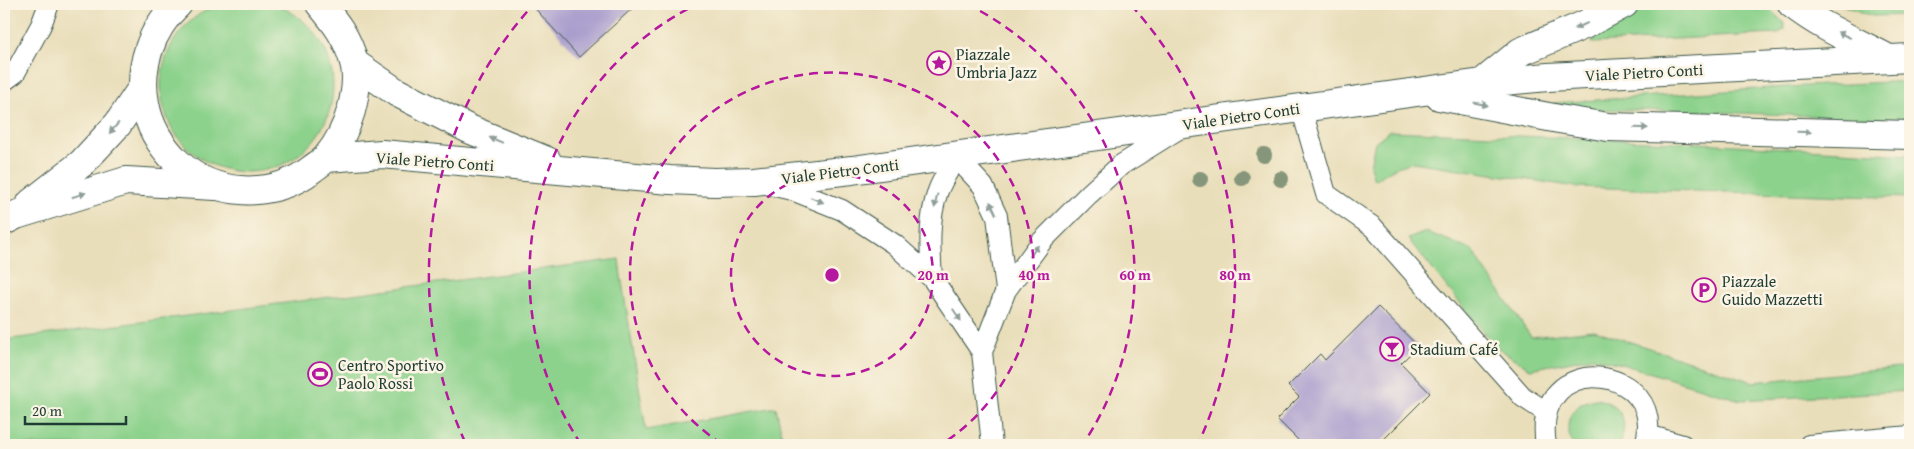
<svg xmlns="http://www.w3.org/2000/svg" width="1914" height="449" viewBox="0 0 1914 449" font-family="'Gentium Book Plus',serif">
  <style>
    .green { fill: #8cd28c; stroke: #568860 }
    .building { fill: #a99dcd }
    .lines { fill: none; stroke-linecap: round; stroke-linejoin: round }
    .lane-casing { stroke: #3d5548; stroke-width: 22 }
    .street-casing { stroke: #3d5548; stroke-width: 30 }
    .secondary-casing { stroke: #3d5548; stroke-width: 30 }
    .lane { stroke: #fff; stroke-width: 20 }
    .street { stroke: #fff; stroke-width: 28 }
    .secondary { stroke: #fff; stroke-width: 28 }
    .tree { fill: #86967a }
    .oneway { fill: #8f9e9a }
    .ring { fill: none; stroke: #b5179e; stroke-width: 2.5; stroke-dasharray: 9 6 }
    .labels { text-anchor: middle; dominant-baseline: central; stroke-width: 5; stroke-linejoin: round; paint-order: stroke }
    .poi-label { font-size: 16px; fill: #1f3d34; stroke: #fcf5e5; text-anchor: start }
    .street-label { font-size: 16px; fill: #1f3d34; stroke: #fcf5e5 }
    .centre { fill: #b5179e; stroke: #fcf5e5; stroke-width: 2.5 }
    .ring-label { font-size: 15px; text-anchor: middle; font-weight: bold; fill: #b5179e; stroke: #fcf5e5; stroke-width: 5; stroke-linejoin: round; paint-order: stroke }
  </style>
  <rect width="100%" height="100%" fill="#fcf5e5"/>
  <filter id="ink" filterUnits="userSpaceOnUse"><feTurbulence type="fractalNoise" baseFrequency=".02" numOctaves="2"/><feDisplacementMap in="SourceGraphic" scale="10" xChannelSelector="R" yChannelSelector="G"/><feConvolveMatrix kernelMatrix="1 2 1 2 8 2 1 2 1" color-interpolation-filters="sRGB"/></filter>
  <filter id="wash" filterUnits="userSpaceOnUse"><feTurbulence type="fractalNoise" baseFrequency=".0096" numOctaves="4" result="noise"/><feDisplacementMap in="SourceGraphic" scale="20" xChannelSelector="R" yChannelSelector="G"/><feGaussianBlur stdDeviation="1.12" result="paint"/><feColorMatrix in="noise" values="0 0 0 0 0 0 0 0 0 0 0 0 0 0 0 0 0 1.4 0 .05"/><feComposite in="paint" operator="in"/></filter>
  <g filter="url(#wash)">
    <rect width="100%" height="100%" fill="#e9deba"/>
    <path class="green" d="M161 86a86 86 0 1 1 172 0a86 86 0 1 1-172 0Z
      M1647 4H1764L1784 23V30L1777 34 1592 43 1597 34Z
      M1839 4H1910V15L1872 16Z
      M1910 81V120L1692 111 1574 109 1553 103 1785 87Z
      M1389 131 1699 143 1910 155V198L1576 187 1413 162 1397 167 1374 180 1370 166 1375 142Z
      M1426 232 1471 249 1531 337 1594 330 1753 382 1910 367V391L1740 400 1625 365 1593 357 1530 369 1495 346 1408 239Z
      M619 259 621 276 646 430 776 407 784 445H4V340Z
      M1596 399C1621 403 1631 423 1618 445H1574C1560 424 1572 402 1596 399Z"/>
    <g id="blocks">
      <path class="building" d="M531 4H637L579 57Z
        M1378 307 1418 346 1401 363 1430 393 1378 445H1303L1277 419 1299 397 1288 386 1320 354 1325 360Z"/>
    </g>
  </g>
  <g filter="url(#ink)">
    <use href="#blocks" fill-opacity="0" stroke="#3d5548" stroke-width="1"/>
    <g class="lines">
      <g class="lane-casing">
        <path id="lane" d="M4 81 15 73 41 25 49 4
          M1301 107 1326 194 1373 227 1523 397 1546 412
          M766 184 792 190 842 210 894 244 932 278 982 352
          M932 278C930 249 928 219 938 191 942 180 950 168 956 157L983 186 997 216 1006 290
          M1648 435 1683 445
          M992 445 982 352 1006 290 1042 241 1089 194 1121 165 1180 128
          M1546 445C1530 346 1670 364 1645 445
          M1809 445 1910 436"/>
      </g>
      <g class="street-casing">
        <path id="street" d="M31 203 82 163 118 124 142 88
          M4 221 16 215 126 181 215 186"/>
      </g>
      <g class="secondary-casing">
        <path id="secondary" d="M178 4C151 29 138 67 145 103 149 127 160 145 177 162 213 197 273 200 312 169 317 165 323 162 327 157 339 143 346 128 351 111 355 96 358 77 354 62 347 37 336 23 320 4
          M1792 4C1821 27 1855 41 1887 58
          M354 63 396 92 469 129 547 161
          M1482 83 1520 52 1584 25 1624 4
          M1439 96 1559 119 1608 127 1910 135
          M326 158 382 154 670 180 714 182 754 181 852 170 1482 83 1548 77 1910 58"/>
      </g>
      <use href="#lane" class="lane"/>
      <use href="#street" class="street"/>
      <use href="#secondary" class="secondary"/>
    </g>
    <g class="tree">
      <circle cx="1264" cy="155" r="8"/>
      <circle cx="1242" cy="178" r="8"/>
      <circle cx="1200" cy="179" r="8"/>
      <circle cx="1281" cy="179" r="8"/>
    </g>
    <defs><path id="oneway-solid" d="M-6-.8H1V-3.2L6.5 0L1 3.2V.8H-6Z" transform="scale(1.25)"/></defs>
    <g class="oneway">
      <use href="#oneway-solid" transform="translate(1581 26) rotate(155)"/>
      <use href="#oneway-solid" transform="translate(1844 35) rotate(-155)"/>
      <use href="#oneway-solid" transform="translate(1481 104) rotate(11)"/>
      <use href="#oneway-solid" transform="translate(114 128) rotate(131)"/>
      <use href="#oneway-solid" transform="translate(1641 128) rotate(2)"/>
      <use href="#oneway-solid" transform="translate(1804 132) rotate(2)"/>
      <use href="#oneway-solid" transform="translate(496 140) rotate(-158)"/>
      <use href="#oneway-solid" transform="translate(79 195) rotate(-17)"/>
      <use href="#oneway-solid" transform="translate(817 200) rotate(22)"/>
      <use href="#oneway-solid" transform="translate(936 201) rotate(102)"/>
      <use href="#oneway-solid" transform="translate(993 208) rotate(-115)"/>
      <use href="#oneway-solid" transform="translate(1034 251) rotate(-54)"/>
      <use href="#oneway-solid" transform="translate(957 315) rotate(56)"/>
    </g>
  </g>
  <g class="ring">
    <circle cx="832" cy="275" r="101"/>
    <path d="M722 444A202 202 0 1 1 942 444"/>
    <path d="M581 444A303 303 0 0 1 697 4M967 4A303 303 0 0 1 1083 444"/>
    <path d="M465 442A403 403 0 0 1 533 5M1131 5A403 403 0 0 1 1199 442"/>
  </g>
  <defs>
    <g id="sight-ring" transform="scale(1.25)"><circle r="9.5" fill="#fcf5e5" stroke="#b5179e" stroke-width="1.5"/><path d="M0-6L1.8-2.2L6-1.7L2.9 1.2L3.7 5.4L0 3.3L-3.7 5.4L-2.9 1.2L-6-1.7L-1.8-2.2Z" fill="#b5179e"/></g>
    <g id="parking-ring" transform="scale(1.25)"><circle r="9.5" fill="#fcf5e5" stroke="#b5179e" stroke-width="1.5"/><path d="M-3.5-5.5H1a3.5 3.5 0 0 1 0 7H-1V5.5H-3.5ZM-1-3.4V-.6H.8a1.4 1.4 0 0 0 0-2.8Z" fill="#b5179e"/></g>
    <g id="bar-ring" transform="scale(1.25)"><circle r="9.5" fill="#fcf5e5" stroke="#b5179e" stroke-width="1.5"/><path d="M-6-5H6L.8 .8V4.5H3.5V6h-7V4.5H-.8V.8Z" fill="#b5179e"/></g>
    <g id="stadium-ring" transform="scale(1.25)"><circle r="9.5" fill="#fcf5e5" stroke="#b5179e" stroke-width="1.5"/><path d="M0-5a6.5 5 0 1 0 0 10a6.5 5 0 1 0 0-10ZM-3.5-1.8h7v3.6h-7Z" fill="#b5179e"/></g>
  </defs>
  <g fill-rule="evenodd">
    <use href="#sight-ring" x="939" y="63"/>
    <use href="#parking-ring" x="1704" y="290"/>
    <use href="#bar-ring" x="1392" y="349"/>
    <use href="#stadium-ring" x="320" y="374"/>
  </g>
  <g class="labels">
    <g class="poi-label">
      <text x="956" y="54">Piazzale<tspan x="956" dy="18">Umbria Jazz</tspan></text>
      <text x="1722" y="281">Piazzale<tspan x="1722" dy="18">Guido Mazzetti</tspan></text>
      <text x="1410" y="349">Stadium Café</text>
      <text x="338" y="365">Centro Sportivo<tspan x="338" dy="18">Paolo Rossi</tspan></text>
    </g>
    <g class="street-label">
      <text transform="translate(1644 72) rotate(-3)">Viale Pietro Conti</text>
      <text transform="translate(1241 116) rotate(-8)">Viale Pietro Conti</text>
      <text transform="translate(435 161) rotate(4)">Viale Pietro Conti</text>
      <text transform="translate(840 171) rotate(-7)">Viale Pietro Conti</text>
    </g>
  </g>
  <circle cx="832" cy="275" r="8" class="centre"/>
  <g class="ring-label">
    <text x="933" y="280">20 m</text>
    <text x="1034" y="280">40 m</text>
    <text x="1135" y="280">60 m</text>
    <text x="1235" y="280">80 m</text>
  </g>
  <rect width="1914" height="449" fill="none" stroke="#fcf5e5" stroke-width="20"/>
  <path d="M25 416v8h101v-8" fill="none" stroke="#1f3d34" stroke-width="2.5"/>
  <text x="32" y="416" font-size="15" fill="#1f3d34" stroke="#fcf5e5" stroke-width="4" paint-order="stroke">20 m</text>
</svg>
